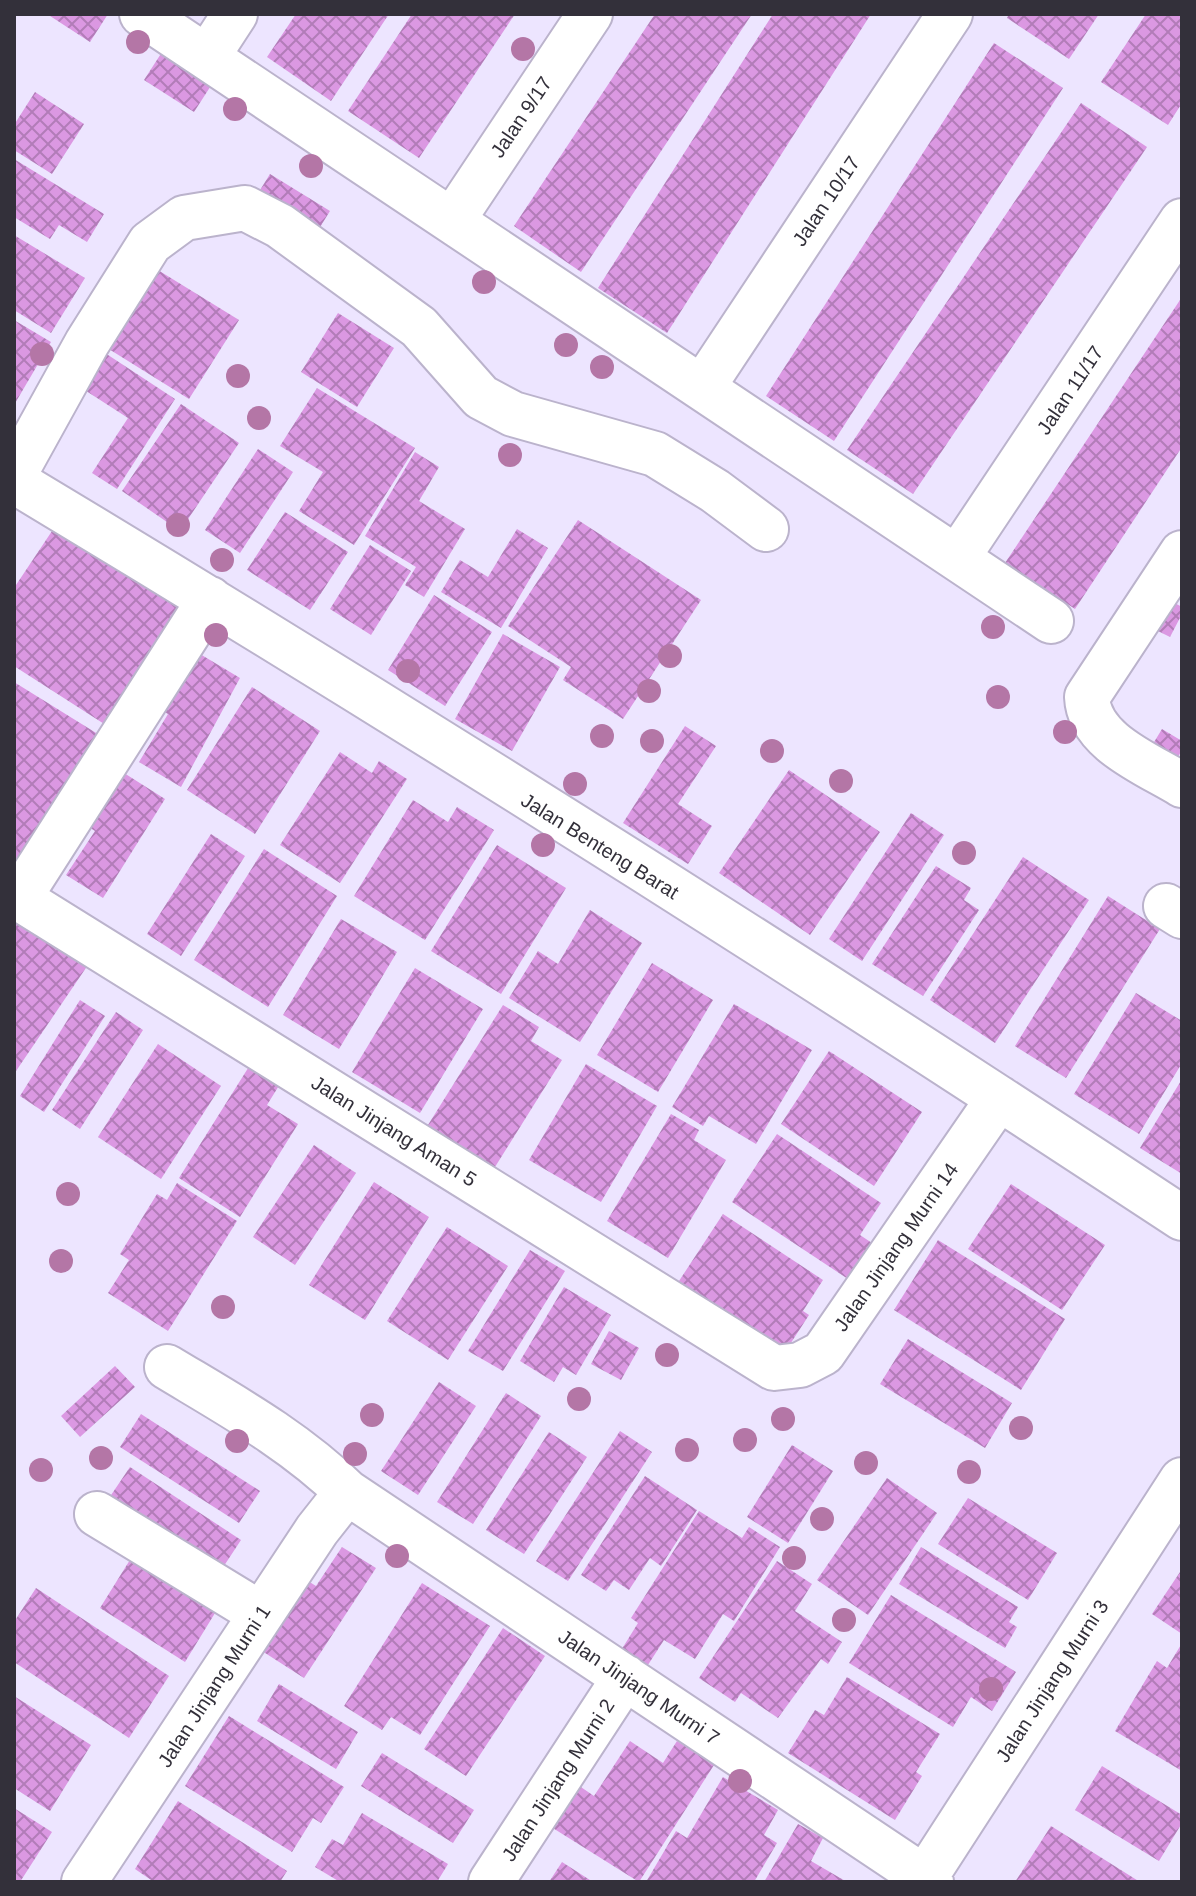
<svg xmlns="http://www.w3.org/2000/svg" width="1196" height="1896" viewBox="0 0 1196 1896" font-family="Arial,sans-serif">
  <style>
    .building { fill: url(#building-cross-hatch) }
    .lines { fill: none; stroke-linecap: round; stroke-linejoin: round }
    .minor-casing { stroke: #bbb3cc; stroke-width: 48 }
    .minor { stroke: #fff; stroke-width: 44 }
    .tree { fill: #b476a6 }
    .labels { text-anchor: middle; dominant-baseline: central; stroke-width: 7; stroke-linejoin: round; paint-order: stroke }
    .street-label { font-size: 20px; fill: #33303a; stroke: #fff }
  </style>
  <defs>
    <pattern id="building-cross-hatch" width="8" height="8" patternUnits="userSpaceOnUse" patternTransform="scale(2)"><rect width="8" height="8" fill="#db98e2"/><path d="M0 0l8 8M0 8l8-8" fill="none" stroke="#b27cb8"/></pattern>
  </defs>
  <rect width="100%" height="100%" fill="#ede5ff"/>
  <path class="building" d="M47 14H108L90 42Z
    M296 14H389L331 101 267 57Z
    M412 14H515L419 158 348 111Z
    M655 14H752L581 272 514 226Z
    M773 14H871L667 333 598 288Z
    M1009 14H1099L1069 59 1007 18Z
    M1146 14H1182V103L1168 125 1101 82Z
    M994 43 1063 88 834 441 766 396Z
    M164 49 214 81 194 112 144 80Z
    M35 92 84 124 52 174 14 150V125Z
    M1081 103 1147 147 913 494 847 450Z
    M14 159 104 214 87 242 59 225 50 239 14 217Z
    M270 174 330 211 312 240 252 203Z
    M14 235 85 278 51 333 14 310Z
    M153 267 239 320 189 399 104 346Z
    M1182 297V447L1075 609 1005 563Z
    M338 313 394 348 357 407 301 372Z
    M14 320 51 342 14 405Z
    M102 351 175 399 117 489 92 473 128 418 80 387Z
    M317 388 415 448 354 545 299 511 323 472 280 446Z
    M181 404 239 443 180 531 122 491Z
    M258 449 293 472 240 553 205 530Z
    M415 452 439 467 419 501 465 529 424 597 405 585 416 567 365 536Z
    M285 512 348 552 310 610 247 570Z
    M578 520 701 600 623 719 563 680 571 667 508 626Z
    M58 522 190 606 112 729 14 666V588Z
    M517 529 548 548 501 628 441 592 460 560 488 577Z
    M370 545 411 571 371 635 330 609Z
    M434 595 492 632 445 706 388 670Z
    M1162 596 1182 607V614L1170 637 1146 625Z
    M503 634 560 667 512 751 455 719Z
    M190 648 240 678 181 787 139 762 168 714 155 706Z
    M14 682 101 736 19 868 14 864Z
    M252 687 320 731 255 834 187 790Z
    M685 726 716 746 678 804 712 826 688 864 623 823Z
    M1162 729 1182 741V750L1169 772 1145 757Z
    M340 752 372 773 379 761 407 779 340 883 280 845Z
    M113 766 165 799 103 898 66 875 95 831 78 820Z
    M789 770 880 832 810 935 719 873Z
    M413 800 448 822 457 807 494 830 425 940 354 896Z
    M911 813 944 835 862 961 829 939Z
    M211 834 245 856 181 956 147 934Z
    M497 845 566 888 501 994 431 951Z
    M264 849 337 896 268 1007 194 960Z
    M1023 857 1089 900 995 1043 930 1000Z
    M936 866 971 888 964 900 979 910 923 996 872 964Z
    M1108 896 1160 929 1066 1078 1015 1046Z
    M14 905 92 959 14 1074Z
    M590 910 642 943 580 1042 509 998 538 951 558 964Z
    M341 919 397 952 339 1049 283 1015Z
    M652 963 713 1000 658 1092 597 1055Z
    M415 968 483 1009 420 1113 352 1072Z
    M1136 993 1182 1021V1063L1139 1134 1074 1094Z
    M80 1000 105 1016 44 1112 20 1096Z
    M734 1004 812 1050 756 1144 709 1116 703 1126 672 1107Z
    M503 1005 539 1027 531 1041 562 1060 495 1167 428 1125Z
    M116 1012 143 1030 80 1129 52 1110Z
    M158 1044 221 1086 161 1179 98 1137Z
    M829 1051 922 1112 874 1186 781 1124Z
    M586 1064 657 1106 601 1202 529 1160Z
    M250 1065 280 1084 267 1105 298 1124 240 1217 179 1178Z
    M1182 1079V1174L1140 1148Z
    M671 1114 699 1130 694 1140 726 1160 668 1258 607 1221Z
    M777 1134 881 1203 860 1235 875 1245 851 1281 732 1202Z
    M314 1145 356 1173 295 1265 253 1237Z
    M374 1182 429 1217 365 1320 309 1285Z
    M177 1183 237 1221 168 1331 108 1293 129 1260 120 1254 157 1194 167 1200Z
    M1011 1184 1105 1245 1062 1310 968 1249Z
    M723 1214 823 1280 803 1311 809 1315 785 1352 679 1281Z
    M447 1227 508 1266 448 1360 387 1321Z
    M938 1240 1065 1319 1021 1390 894 1310Z
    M530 1250 565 1271 503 1371 468 1351Z
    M564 1287 611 1315 576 1375 563 1367 554 1382 520 1361Z
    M609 1331 639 1348 621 1380 591 1364Z
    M908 1339 1012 1403 985 1448 880 1384Z
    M115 1366 135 1387 80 1437 61 1416Z
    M439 1382 476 1406 418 1495 381 1471Z
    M506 1393 541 1416 473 1524 437 1502Z
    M141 1414 260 1491 239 1523 120 1447Z
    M620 1431 652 1452 568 1581 536 1561Z
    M549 1432 587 1457 524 1554 486 1530Z
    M792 1445 833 1471 788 1543 747 1517Z
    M130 1467 241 1540 216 1578 105 1504Z
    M645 1476 697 1510 661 1566 650 1558 629 1590 614 1580 606 1591 581 1575Z
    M887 1478 937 1513 868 1615 817 1580Z
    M968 1498 1057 1553 1028 1600 938 1544Z
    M699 1511 742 1538 749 1527 780 1547 734 1621 723 1614 695 1659 664 1640 646 1668 620 1652 638 1623 631 1618Z
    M138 1547 223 1600 185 1662 100 1608Z
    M342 1547 376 1568 304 1678 262 1651 308 1581 316 1586Z
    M921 1547 1018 1607 1009 1622 1017 1627 1005 1648 899 1584Z
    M777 1561 812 1584 795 1611 842 1642 828 1664 821 1659 778 1718 741 1693 735 1702 699 1678Z
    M1182 1569V1634L1152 1614Z
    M422 1583 490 1626 420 1735 391 1717 382 1730 344 1706Z
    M36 1588 169 1676 129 1738 14 1662V1622Z
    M891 1595 1016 1672 992 1711 971 1697 953 1727 849 1663Z
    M503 1628 545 1656 466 1776 424 1749Z
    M1182 1643V1771L1115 1731 1157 1661 1167 1668Z
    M847 1677 940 1734 916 1772 922 1776 895 1820 788 1753 815 1710 824 1715Z
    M279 1684 358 1732 336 1769 257 1721Z
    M14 1696 91 1745 50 1811 14 1788Z
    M229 1716 344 1787 321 1823 313 1818 292 1852 185 1786Z
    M630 1741 663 1763 677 1741 714 1765 639 1882 548 1825 575 1783 594 1796Z
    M382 1753 474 1810 453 1843 361 1786Z
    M1102 1766 1182 1815V1823L1159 1861 1075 1810Z
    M723 1777 778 1810 764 1835 777 1843 754 1882H646L676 1831 687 1838Z
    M178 1801 287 1871 280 1882H154L135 1869Z
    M14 1808 52 1832 20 1882H14Z
    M362 1813 448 1864 437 1882H340L315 1867 332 1839 343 1845Z
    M798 1824 823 1838 811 1861 847 1882H764Z
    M1051 1826 1140 1882H1015Z
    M562 1862 593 1882H549Z"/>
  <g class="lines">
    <g class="minor-casing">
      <path id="minor" d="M142 14 1051 621
        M207 57 235 14
        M452 221 590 14
        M702 388 950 14
        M14 475 87 343 150 243 184 218 245 208 280 226 419 327 481 397 513 414 655 454 715 491 766 529
        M14 481C408 718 798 965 1182 1218
        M1182 553 1087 697C1089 742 1148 764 1182 785
        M957 558 1182 221
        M14 895 774 1368 800 1365 823 1353 999 1098
        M19 898 210 599
        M1166 906 1182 916
        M167 1367C230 1405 294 1440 347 1492L931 1882
        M97 1514 261 1614
        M84 1882 317 1530 347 1492
        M491 1882 625 1677
        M922 1882 1182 1480"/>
    </g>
    <use href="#minor" class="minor"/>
  </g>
  <g class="tree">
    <circle cx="138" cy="42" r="12"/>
    <circle cx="523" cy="49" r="12"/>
    <circle cx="235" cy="109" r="12"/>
    <circle cx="311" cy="166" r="12"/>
    <circle cx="484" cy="282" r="12"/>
    <circle cx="566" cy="345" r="12"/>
    <circle cx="42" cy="354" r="12"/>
    <circle cx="602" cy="367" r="12"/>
    <circle cx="238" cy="376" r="12"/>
    <circle cx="259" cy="418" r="12"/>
    <circle cx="510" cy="455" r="12"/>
    <circle cx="178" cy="525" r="12"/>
    <circle cx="222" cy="560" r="12"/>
    <circle cx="993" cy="627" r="12"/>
    <circle cx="216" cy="635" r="12"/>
    <circle cx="670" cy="656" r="12"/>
    <circle cx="408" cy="671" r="12"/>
    <circle cx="649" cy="691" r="12"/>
    <circle cx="998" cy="697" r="12"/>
    <circle cx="1065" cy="732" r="12"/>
    <circle cx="602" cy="736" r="12"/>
    <circle cx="652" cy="741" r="12"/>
    <circle cx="772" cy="751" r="12"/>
    <circle cx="841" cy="781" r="12"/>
    <circle cx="575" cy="784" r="12"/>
    <circle cx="543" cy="845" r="12"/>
    <circle cx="964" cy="853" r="12"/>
    <circle cx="68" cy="1194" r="12"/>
    <circle cx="61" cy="1261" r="12"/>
    <circle cx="223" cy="1307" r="12"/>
    <circle cx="667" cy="1355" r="12"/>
    <circle cx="579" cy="1399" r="12"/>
    <circle cx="372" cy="1415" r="12"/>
    <circle cx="783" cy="1419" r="12"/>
    <circle cx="1021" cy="1428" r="12"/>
    <circle cx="745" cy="1440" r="12"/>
    <circle cx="237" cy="1441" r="12"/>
    <circle cx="687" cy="1450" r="12"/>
    <circle cx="355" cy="1454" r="12"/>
    <circle cx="101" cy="1458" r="12"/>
    <circle cx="866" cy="1463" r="12"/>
    <circle cx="41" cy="1470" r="12"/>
    <circle cx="969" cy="1472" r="12"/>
    <circle cx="822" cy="1519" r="12"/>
    <circle cx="397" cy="1556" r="12"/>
    <circle cx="794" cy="1558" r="12"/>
    <circle cx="844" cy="1620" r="12"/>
    <circle cx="991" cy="1689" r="12"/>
    <circle cx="740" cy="1781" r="12"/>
  </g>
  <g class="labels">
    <g class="street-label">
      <text transform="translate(521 117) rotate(-56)">Jalan 9/17</text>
      <text transform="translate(826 201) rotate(-56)">Jalan 10/17</text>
      <text transform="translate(1070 390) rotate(-56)">Jalan 11/17</text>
      <text transform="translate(600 846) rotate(32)">Jalan Benteng Barat</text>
      <text transform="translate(394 1131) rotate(32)">Jalan Jinjang Aman 5</text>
      <text transform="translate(896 1247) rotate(-55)">Jalan Jinjang Murni 14</text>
      <text transform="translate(1052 1681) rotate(-57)">Jalan Jinjang Murni 3</text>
      <text transform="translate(214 1686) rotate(-57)">Jalan Jinjang Murni 1</text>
      <text transform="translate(639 1687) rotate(34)">Jalan Jinjang Murni 7</text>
      <text transform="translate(558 1780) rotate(-57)">Jalan Jinjang Murni 2</text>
    </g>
  </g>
  <rect width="1196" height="1896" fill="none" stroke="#33303a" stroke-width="32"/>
</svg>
